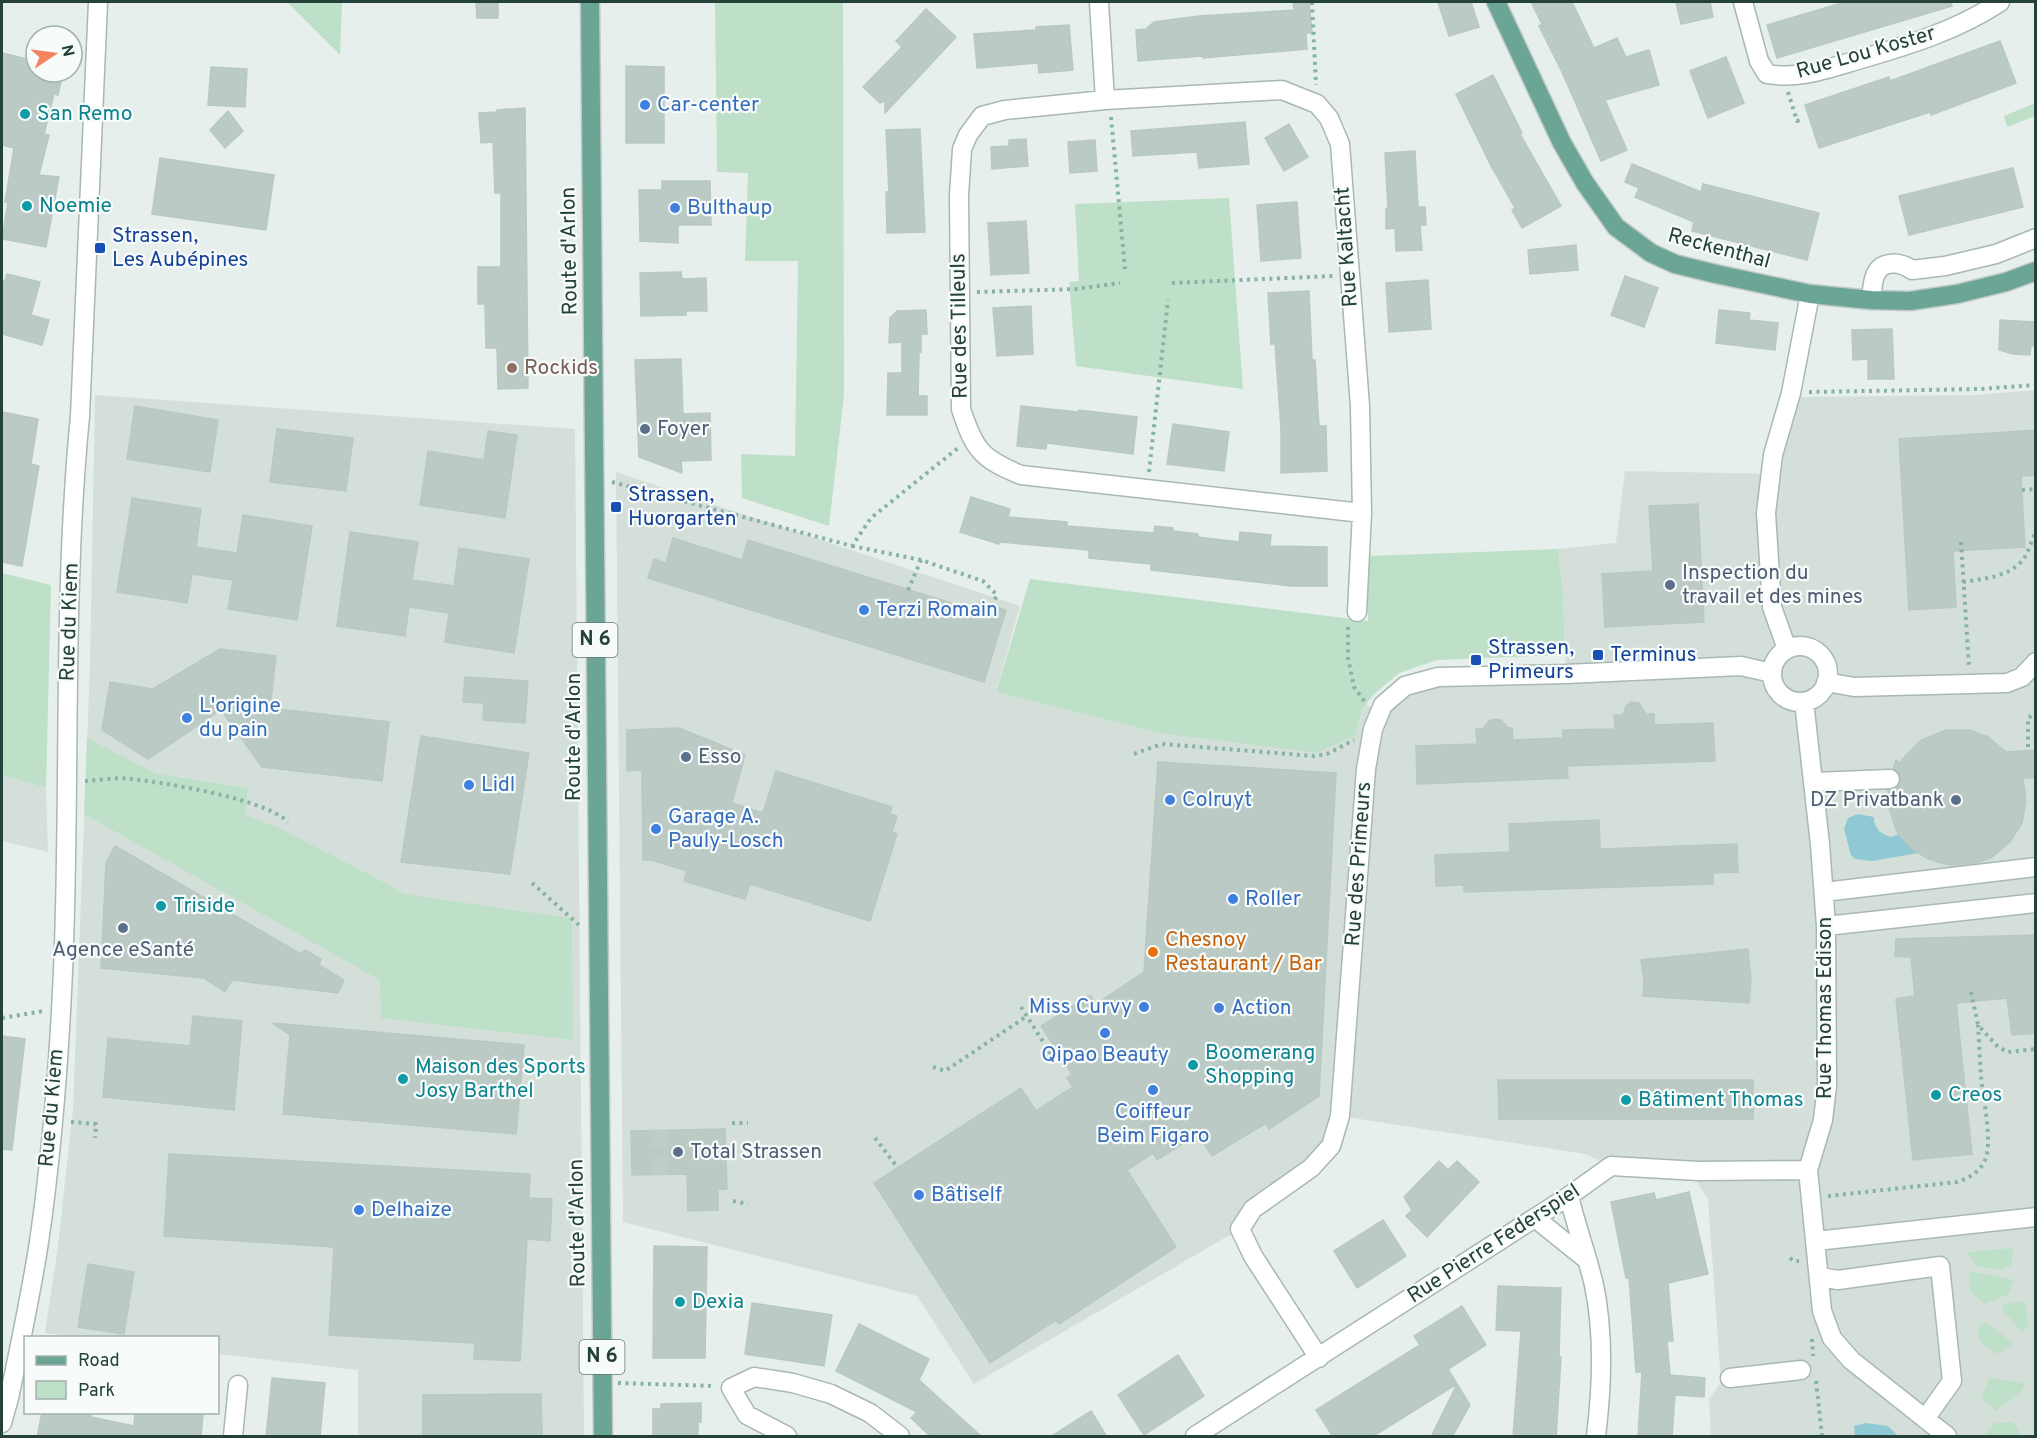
<svg xmlns="http://www.w3.org/2000/svg" width="2037" height="1438" viewBox="0 0 2037 1438" font-family="Overpass,sans-serif">
  <style>
    .built { fill: #d4dfda }
    .green { fill: #bfe0c8 }
    .water { fill: #8ec9d4 }
    .building { fill: #bbcac4; stroke: #b8c9c2; stroke-width: 1.5 }
    .lines { fill: none; stroke-linecap: round; stroke-linejoin: round }
    .minor-tunnel { stroke: #bfccc8; stroke-width: 18; stroke-dasharray: 18 9; stroke-linecap: butt }
    .minor-casing { stroke: #a8b8b2; stroke-width: 21 }
    .major-casing { stroke: #c2cac8; stroke-width: 21 }
    .path { stroke: #86b3a5; stroke-width: 4; stroke-dasharray: 3 4.5; stroke-linecap: butt }
    .minor { stroke: #fff; stroke-width: 18 }
    .major { stroke: #6aa596; stroke-width: 18 }
    .shop-dot { fill: #3f7fe0; stroke: #f7fbf9; stroke-width: 2 }
    .culture-dot { fill: #0f9aa8; stroke: #f7fbf9; stroke-width: 2 }
    .transit-dot { fill: #1a4fb4; stroke: #f7fbf9; stroke-width: 2 }
    .education-dot { fill: #8d6e63; stroke: #f7fbf9; stroke-width: 2 }
    .service-dot { fill: #5c6f8a; stroke: #f7fbf9; stroke-width: 2 }
    .food-dot { fill: #e8710a; stroke: #f7fbf9; stroke-width: 2 }
    .labels { text-anchor: middle; dominant-baseline: central; stroke-width: 4.5; stroke-linejoin: round; paint-order: stroke }
    .shield { fill: #f7fbf9; stroke: #637a73; stroke-width: 1.5 }
    .shield-label { font-size: 20px; font-weight: bold; fill: #24423a }
    .street-label { font-size: 21px; fill: #24423a; stroke: #f7fbf9 }
    .shop-label { font-size: 21px; fill: #366cbe; stroke: #f7fbf9; text-anchor: start }
    .culture-label { font-size: 21px; fill: #0d838f; stroke: #f7fbf9; text-anchor: start }
    .transit-label { font-size: 21px; fill: #164399; stroke: #f7fbf9; text-anchor: start }
    .education-label { font-size: 21px; fill: #785e54; stroke: #f7fbf9; text-anchor: start }
    .service-label { font-size: 21px; fill: #4e5e75; stroke: #f7fbf9; text-anchor: start }
    .food-label { font-size: 21px; fill: #c56008; stroke: #f7fbf9; text-anchor: start }
  </style>
  <rect width="100%" height="100%" fill="#e6efeb"/>
  <path class="built" d="M2035 390V1436H1711L1709 1399 1721 1382 1708 1199 1698 1184V1171L1611 1166 1585 1154 1340 1116 1331 1146 1240 1229 974 1384 917 1296 623 1222 616 472 1020 606 996 691 1356 735 1362 709 1366 704 1378 712 1405 686 1566 674 1563 592 1558 549 1616 543 1625 471 1776 474 1799 397 1977 395Z
    M95 395 575 429 584 1436H358V1370L218 1354V1338H82L45 1333 58 1246 73 1109 90 666Z
    M2 775 46 788 48 852 2 841Z"/>
  <path class="green" d="M287 2H342L340 55Z
    M715 2H843L844 395 829 526 742 498 741 454 795 456 798 261H745L748 173 717 172Z
    M2035 103V116L2007 127 2004 116Z
    M1229 198 1243 389 1076 366 1069 282 1079 281 1075 204Z
    M1558 549 1563 592 1565 655 1437 660 1399 673 1373 695 1362 709 1356 735 1317 753 1160 733 996 692 1030 579 1368 621V556Z
    M2 573 51 585 46 788 2 775Z
    M87 738 157 774 248 788 245 815 279 828 395 888 404 894 569 918 572 925 573 1040 381 1018 380 980 84 814Z
    M2013 1248 2012 1264 2003 1270 1977 1266 1967 1252Z
    M1969 1271 2014 1280 2009 1294 1984 1304 1970 1291Z
    M2025 1301 2029 1325 2022 1332 2003 1311 2002 1307 2006 1304Z
    M1987 1323 2012 1342 2010 1346 1997 1354 1984 1345 1977 1335 1980 1325Z
    M1989 1378 2026 1383 2022 1391 1996 1411 1981 1398Z
    M2013 1422 2021 1436H1990L1986 1433 1994 1423Z"/>
  <path class="water" d="M1858 814 1874 817C1874 829 1881 834 1891 837L1899 834 1911 848 1918 853 1872 861 1855 859 1851 855 1844 829 1848 818Z
    M1866 1423 1888 1426 1898 1436H1855L1854 1426Z"/>
  <path class="building" d="M476 2H498V18H477Z
    M1293 2H1309L1312 33H1306L1307 49 1203 58V56L1138 61 1136 30 1146 29 1154 22 1199 16 1294 10Z
    M1438 2H1471L1479 27 1449 36Z
    M1531 2H1572L1594 48 1617 38 1626 57 1649 50 1659 85 1605 100 1627 150 1601 161 1562 72 1539 26 1542 24Z
    M1676 2H1710L1713 17 1681 24Z
    M1845 2H1951L1952 6 1777 58 1767 25Z
    M926 9 956 37 885 113V101L880 103 863 87 902 47 896 41Z
    M1069 25 1073 70 1039 73 1038 63 977 68 974 34 1036 30V27Z
    M2000 41 2016 83 1931 115 1930 112 1819 148 1805 105 1889 77 1890 81Z
    M2 53 36 61V72H63L58 95 54 94 44 134 49 135 39 175 59 177 46 247 2 239 8 202H5L14 148 2 145Z
    M1726 57 1744 103 1708 118 1690 71Z
    M626 66 664 67V143H626Z
    M211 67 247 69 245 107 208 105Z
    M1493 75 1522 133 1520 134 1561 206 1522 228 1512 210 1515 208 1490 164 1456 94Z
    M525 108 528 388 498 389 497 348H486L485 304H478V267H501V193H495L493 142 481 143 479 113 497 112V110Z
    M228 111 243 131 225 148 210 130Z
    M1245 122 1249 164 1199 168 1197 152 1133 156 1131 131Z
    M1289 124 1308 157 1284 171 1265 138Z
    M920 129 925 232 887 233 886 192H889L886 130Z
    M1026 139 1028 166 992 169 991 147 1009 146V140Z
    M1095 140 1097 171 1070 173 1068 142Z
    M1415 151 1418 207H1425L1426 225H1420L1422 250 1396 251 1395 228 1386 229V209H1388L1385 153Z
    M160 158 274 175 266 230 152 214Z
    M1632 164 1701 192 1703 184 1819 213 1807 260 1692 231 1694 222 1635 197 1639 188 1625 182Z
    M2013 168 2023 207 1909 235 1899 196Z
    M662 181H710L711 225H678V243L640 241 639 190H662Z
    M1297 202 1301 258 1261 261 1257 205Z
    M1026 221 1029 273 991 275 988 223Z
    M1576 245 1578 270 1530 274 1528 250Z
    M681 272 682 279 706 278 707 311H686V315L641 316 640 273Z
    M7 274 40 282 31 315 49 320 42 345 2 334V280L5 281Z
    M1625 276 1658 288 1644 327 1611 315Z
    M1428 280 1431 329 1389 332 1386 283Z
    M1309 291 1312 360H1315L1319 426H1326L1327 471 1281 473V428L1275 344H1271L1268 293Z
    M1031 306 1033 354 997 356 993 308Z
    M926 310 927 334H921V352H919L918 396H927V415H887L888 373H902V342L889 343 890 318 897 311Z
    M1719 310 1750 313 1749 320 1778 323 1775 350 1716 343Z
    M2000 320 2036 322V346H2031L2030 355 2013 354 1999 350Z
    M1892 329 1894 379H1868V359L1853 360 1852 330Z
    M681 359 683 414 710 413 711 460 681 461 682 473 639 457 635 360Z
    M135 406 218 420 210 472 127 459Z
    M1021 406 1078 412 1079 410 1137 417 1133 454 1047 443 1046 449 1017 446Z
    M2 412 38 419 31 464 39 466 22 566 2 562Z
    M1173 424 1229 432 1224 471 1167 464Z
    M277 429 353 438 346 491 270 482Z
    M2036 430V475L2021 476 2025 547 1953 551 1956 607 1909 610 1899 439Z
    M488 431 517 435 505 518 420 505 428 451 484 460Z
    M971 497 1010 509 1008 517 1067 522V526L1154 533 1155 526 1173 528V531L1198 534V537L1239 542 1240 532 1271 535 1270 546 1327 547V586H1291L1151 570V564L1089 558V550L1000 542 999 544 960 532Z
    M132 498 201 509 196 547 237 553 243 515 312 526 297 620 228 609 233 580 192 574 187 603 117 592Z
    M1698 504 1704 622 1605 627 1602 574 1653 571 1649 506Z
    M350 532 418 542 412 580 454 586 459 548 529 559 514 653 445 642 449 613 409 607 405 636 337 626Z
    M673 538 742 560 748 540 977 611 980 602 1006 610 984 682 648 578 654 559 666 563Z
    M220 649 276 656 270 708 389 722 382 781 262 767 221 710 148 759 102 730 110 682 153 689Z
    M465 677 528 681 525 723 483 720 484 703 463 702Z
    M1631 702 1639 703 1646 714H1654V725L1713 723 1715 761 1567 766 1568 778 1417 784 1416 746 1477 744 1476 729H1483L1489 721 1495 719 1501 720 1508 728H1512L1513 740 1563 738V730L1615 729 1614 715H1623L1626 706Z
    M679 728 745 755 732 803 763 813 776 771 892 807 890 814 897 816 892 832 897 834 870 921 750 884 745 899 684 881 687 871 652 860H643L642 770 627 771V730Z
    M1946 730H1969L1988 737 2006 752 2036 750V778H2023L2026 802 2022 823 2010 842 1992 857 1976 863 1948 865 1926 858 1911 848 1897 832 1889 808 1888 790 1896 788 1901 779 1899 773 1893 769 1896 760 1899 763 1920 741Z
    M421 736 529 753 510 874 401 862Z
    M1158 762 1336 773 1319 1096 1269 1129 1266 1123 1212 1156 1198 1134 1157 1160 1153 1153 1127 1170 1176 1247 1059 1324 1056 1320 990 1363 874 1183 1021 1088 1036 1111 1073 1087 1067 1078 1072 1074 1041 1026 1090 995 1096 1004 1144 972Z
    M1599 820 1600 849 1737 844 1738 872 1713 873V884L1464 892V885L1436 886 1435 855 1510 852 1509 824Z
    M115 846 301 954 305 950 321 959 319 965 344 980 338 993 232 980 225 992 204 978 101 968 106 863Z
    M2036 935V1033L2012 1035 2007 998 1956 1003 1972 1154 1913 1160 1896 999 1915 996 1911 957 1895 956 1896 939Z
    M1748 949 1751 979 1749 1003 1643 996 1644 980 1641 960Z
    M193 1016 242 1021 234 1110 103 1097 108 1038 190 1046Z
    M272 1023 524 1045 516 1134 283 1114 290 1035Z
    M2 1036 25 1039 12 1150 2 1149Z
    M1498 1080H1753V1119H1499Z
    M725 1129 727 1189H718V1210L688 1211 687 1174 632 1175 631 1131Z
    M169 1154 530 1174 529 1198 552 1199 550 1241 527 1239 520 1361 474 1359 475 1343 329 1335 334 1247 164 1236Z
    M1439 1161 1448 1170 1457 1161 1479 1182 1427 1237 1406 1216 1412 1210 1404 1197Z
    M1689 1192 1708 1274 1668 1283 1673 1341H1667L1670 1375 1705 1378 1704 1397 1675 1395 1672 1437H1638L1642 1372H1636L1629 1277 1626 1278 1611 1202 1654 1193 1656 1200Z
    M1383 1220 1406 1256 1357 1288 1334 1251Z
    M654 1246 707 1247 705 1358H653Z
    M88 1264 134 1272 124 1334 78 1327Z
    M1498 1286 1561 1288 1559 1357H1561L1556 1437H1513L1521 1331 1496 1330Z
    M752 1303 832 1315 824 1366 745 1354Z
    M1462 1306 1486 1345 1448 1369 1457 1384 1372 1437H1333L1316 1410 1420 1345 1414 1336Z
    M859 1324 929 1359 919 1380 982 1437H931L911 1418 917 1412 836 1371Z
    M1178 1355 1204 1396 1144 1435 1118 1395Z
    M272 1378 325 1383 320 1437H266Z
    M1457 1384 1470 1405 1452 1437H1431Z
    M541 1394 542 1437H423V1395Z
    M701 1403V1422H698V1437H653V1409H661V1404Z
    M1091 1411 1107 1437H1050Z
    M42 1413H92L91 1417 134 1426 135 1413H203L201 1437H37Z"/>
  <g class="lines">
    <path class="minor-tunnel" d="M659 1130 660 1175"/>
    <g class="minor-casing">
      <path id="minor" d="M1099 2 1105 100
        M1743 2 1759 61 1767 74C1799 80 1830 68 1861 59 1909 45 1958 30 2000 2
        M1871 300C1872 293 1872 283 1875 276 1881 259 1901 262 1912 270L1945 266 1996 254 2036 238
        M1357 612 1362 513 1360 406 1340 144 1329 118 1317 104 1282 90 1105 100 1005 110 982 116 968 135 962 149 959 196 961 409C974 449 981 459 1021 475L1362 513
        M1772 674a28 28 0 1 1 56 0a28 28 0 1 1-56 0Z
        M1787 649 1772 607 1766 513 1773 455 1791 393 1810 294
        M1826 682 1854 687 2007 683 2022 677 2036 662
        M1804 702 1820 844 1826 926 1827 1086 1823 1120 1808 1170 1822 1311 1832 1338 1851 1360 1947 1436
        M1814 782 1890 779
        M1824 892 2036 867
        M1826 926 2036 903
        M1569 1196C1576 1226 1587 1255 1594 1285 1604 1333 1602 1388 1596 1436
        M1535 1218 1586 1259
        M1816 1241 2036 1217
        M1820 1277 1838 1280 1940 1266 1952 1381 1925 1419
        M1319 1358 1253 1256 1240 1229 1253 1209 1311 1168 1331 1146 1340 1116 1366 769 1373 729 1383 705 1405 686 1438 677 1566 674 1741 666 1772 673
        M1730 1378 1801 1370
        M2 1423 9 1398C20 1346 31 1294 39 1242 52 1153 59 1061 63 971 71 786 62 600 80 416L98 2
        M233 1436 238 1385
        M787 1436 747 1415 731 1388 754 1377 793 1383 831 1394 870 1413 900 1436
        M1195 1436 1569 1196 1611 1166 1698 1171 1808 1170"/>
    </g>
    <g class="major-casing">
      <path id="major" d="M590 2 603 1436
        M1496 2 1562 143 1585 183 1616 227 1651 253 1675 264 1716 274 1810 294 1871 300 1910 301 1957 294 2006 282 2036 271"/>
    </g>
    <path class="path" d="M1312 2 1316 85
      M1788 92 1797 121 1803 119
      M1111 117 1125 269
      M1172 283 1333 276
      M977 292 1076 289 1120 283
      M1809 392 1980 389 2036 385
      M1149 472 1168 300
      M612 482 852 546 871 518 958 448
      M2022 490 2036 489
      M1961 542 1969 667
      M852 546 921 560 983 581 997 595 994 601
      M1963 582C1982 579 2007 577 2021 562 2028 555 2031 541 2036 532
      M908 590 921 560
      M1348 627V658L1354 687 1365 702
      M2028 747V718L2036 713
      M1134 754 1162 744 1314 756 1327 754 1354 740
      M85 781C100 780 117 777 132 779 166 783 266 799 288 822
      M532 883 580 926
      M1971 992 1978 1025 1998 1047 2008 1052 2036 1049
      M1021 1007 1054 1059 1060 1055
      M2 1018 43 1011
      M933 1067 945 1071 1027 1016
      M71 1122 96 1124 95 1138
      M732 1123H748
      M875 1138 898 1168
      M1828 1196 1957 1182C1969 1178 1980 1172 1985 1160 1993 1143 1983 1097 1981 1077 1980 1060 1979 1042 1978 1025
      M733 1201 748 1204
      M1790 1258 1794 1261H1799
      M1812 1339 1813 1356
      M1816 1381 1822 1436
      M618 1383 715 1386"/>
    <use href="#minor" class="minor"/>
    <use href="#major" class="major"/>
  </g>
  <g class="shop-dot">
    <circle cx="645" cy="105" r="6"/>
    <circle cx="675" cy="208" r="6"/>
    <circle cx="864" cy="610" r="6"/>
    <circle cx="187" cy="718" r="6"/>
    <circle cx="469" cy="785" r="6"/>
    <circle cx="1170" cy="800" r="6"/>
    <circle cx="656" cy="829" r="6"/>
    <circle cx="1233" cy="899" r="6"/>
    <circle cx="1144" cy="1007" r="6"/>
    <circle cx="1219" cy="1008" r="6"/>
    <circle cx="1105" cy="1033" r="6"/>
    <circle cx="1153" cy="1090" r="6"/>
    <circle cx="919" cy="1195" r="6"/>
    <circle cx="359" cy="1210" r="6"/>
  </g>
  <g class="culture-dot">
    <circle cx="25" cy="114" r="6"/>
    <circle cx="27" cy="206" r="6"/>
    <circle cx="161" cy="906" r="6"/>
    <circle cx="1193" cy="1065" r="6"/>
    <circle cx="403" cy="1079" r="6"/>
    <circle cx="1936" cy="1095" r="6"/>
    <circle cx="1626" cy="1100" r="6"/>
    <circle cx="680" cy="1302" r="6"/>
  </g>
  <g class="transit-dot">
    <rect x="94" y="242" width="12" height="12" rx="3"/>
    <rect x="610" y="501" width="12" height="12" rx="3"/>
    <rect x="1592" y="649" width="12" height="12" rx="3"/>
    <rect x="1470" y="654" width="12" height="12" rx="3"/>
  </g>
  <circle class="education-dot" cx="512" cy="368" r="6"/>
  <g class="service-dot">
    <circle cx="645" cy="429" r="6"/>
    <circle cx="1670" cy="585" r="6"/>
    <circle cx="686" cy="757" r="6"/>
    <circle cx="1956" cy="800" r="6"/>
    <circle cx="123" cy="928" r="6"/>
    <circle cx="678" cy="1152" r="6"/>
  </g>
  <circle class="food-dot" cx="1153" cy="952" r="6"/>
  <g class="labels">
    <g class="shield">
      <rect x="572.5" y="623" width="45" height="34" rx="4.5"/>
      <rect x="579.5" y="1340" width="45" height="34" rx="4.5"/>
    </g>
    <g class="shield-label">
      <text x="595" y="640">N 6</text>
      <text x="602" y="1357">N 6</text>
    </g>
    <g class="street-label">
      <text transform="translate(1866 53) rotate(-16)">Rue Lou Koster</text>
      <text transform="translate(1347 247) rotate(-94)">Rue Kaltacht</text>
      <text transform="translate(1719 249) rotate(15)">Reckenthal</text>
      <text transform="translate(570 251) rotate(-91)">Route d'Arlon</text>
      <text transform="translate(960 326) rotate(-91)">Rue des Tilleuls</text>
      <text transform="translate(70 622) rotate(-88)">Rue du Kiem</text>
      <text transform="translate(574 737) rotate(-90)">Route d'Arlon</text>
      <text transform="translate(1359 864) rotate(-86)">Rue des Primeurs</text>
      <text transform="translate(1825 1008) rotate(-90)">Rue Thomas Edison</text>
      <text transform="translate(52 1108) rotate(-85)">Rue du Kiem</text>
      <text transform="translate(578 1223) rotate(-91)">Route d'Arlon</text>
      <text transform="translate(1494 1244) rotate(-33)">Rue Pierre Federspiel</text>
    </g>
    <g class="shop-label">
      <text x="657" y="105">Car-center</text>
      <text x="687" y="208">Bulthaup</text>
      <text x="876" y="610">Terzi Romain</text>
      <text x="199" y="706">L'origine<tspan x="199" dy="24">du pain</tspan></text>
      <text x="481" y="785">Lidl</text>
      <text x="1182" y="800">Colruyt</text>
      <text x="668" y="817">Garage A.<tspan x="668" dy="24">Pauly-Losch</tspan></text>
      <text x="1245" y="899">Roller</text>
      <text x="1132" y="1007" text-anchor="end">Miss Curvy</text>
      <text x="1231" y="1008">Action</text>
      <text x="1105" y="1055" text-anchor="middle">Qipao Beauty</text>
      <text x="1153" y="1112" text-anchor="middle">Coiffeur<tspan x="1153" dy="24">Beim Figaro</tspan></text>
      <text x="931" y="1195">Bâtiself</text>
      <text x="371" y="1210">Delhaize</text>
    </g>
    <g class="culture-label">
      <text x="37" y="114">San Remo</text>
      <text x="39" y="206">Noemie</text>
      <text x="173" y="906">Triside</text>
      <text x="1205" y="1053">Boomerang<tspan x="1205" dy="24">Shopping</tspan></text>
      <text x="415" y="1067">Maison des Sports<tspan x="415" dy="24">Josy Barthel</tspan></text>
      <text x="1948" y="1095">Creos</text>
      <text x="1638" y="1100">Bâtiment Thomas</text>
      <text x="692" y="1302">Dexia</text>
    </g>
    <g class="transit-label">
      <text x="112" y="236">Strassen,<tspan x="112" dy="24">Les Aubépines</tspan></text>
      <text x="628" y="495">Strassen,<tspan x="628" dy="24">Huorgarten</tspan></text>
      <text x="1488" y="648">Strassen,<tspan x="1488" dy="24">Primeurs</tspan></text>
      <text x="1610" y="655">Terminus</text>
    </g>
    <g class="education-label">
      <text x="524" y="368">Rockids</text>
    </g>
    <g class="service-label">
      <text x="657" y="429">Foyer</text>
      <text x="1682" y="573">Inspection du<tspan x="1682" dy="24">travail et des mines</tspan></text>
      <text x="698" y="757">Esso</text>
      <text x="1944" y="800" text-anchor="end">DZ Privatbank</text>
      <text x="123" y="950" text-anchor="middle">Agence eSanté</text>
      <text x="690" y="1152">Total Strassen</text>
    </g>
    <g class="food-label">
      <text x="1165" y="940">Chesnoy<tspan x="1165" dy="24">Restaurant / Bar</tspan></text>
    </g>
  </g>
  <rect width="2037" height="1438" fill="none" stroke="#24423a" stroke-width="6"/>
  <rect x="24" y="1336" width="195" height="78" fill="#f7fbf9" stroke="#a3b1ad" stroke-width="1.5"/>
  <rect x="36" y="1356" width="30" height="9" fill="#6aa596" stroke="#a3b1ad" stroke-width="1.5"/>
  <text x="78" y="1366" font-size="18" fill="#24423a">Road</text>
  <rect x="36" y="1381" width="30" height="18" fill="#bfe0c8" stroke="#a3b1ad" stroke-width="1.5"/>
  <text x="78" y="1396" font-size="18" fill="#24423a">Park</text>
  <g transform="translate(54 54) rotate(77)"><circle r="28" fill="#f7fbf9" stroke="#a3b1ad" stroke-width="1.5"/>
  <path d="M0-4.5L10 22L0 15L-10 22Z" fill="#f4845f"/>
  <text y="-9" font-size="16" font-weight="bold" text-anchor="middle" fill="#24423a">N</text>
  </g>
</svg>
